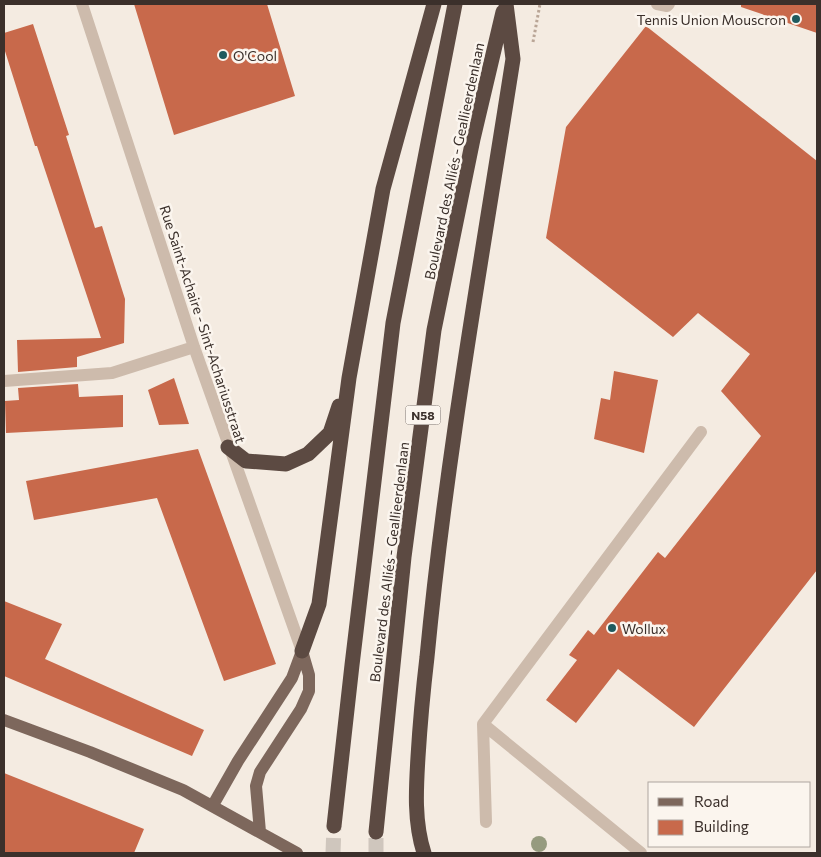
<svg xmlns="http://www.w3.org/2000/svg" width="821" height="857" viewBox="0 0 821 857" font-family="Commissioner,sans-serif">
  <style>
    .building { fill: #c8694b }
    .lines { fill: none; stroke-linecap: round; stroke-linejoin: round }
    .highway-tunnel { stroke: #cfc6bd; stroke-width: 15; stroke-dasharray: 15 8; stroke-linecap: butt }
    .path { stroke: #b9a596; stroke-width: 3; stroke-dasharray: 2.5 2.5; stroke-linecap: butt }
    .minor { stroke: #cdbbac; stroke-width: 12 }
    .major { stroke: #7d675c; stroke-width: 12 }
    .highway { stroke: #5c4a42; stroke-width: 15 }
    .tree { fill: #969b7f }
    .poi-dot { fill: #1f5a5e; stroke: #fbf5ee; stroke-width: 2 }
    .labels { text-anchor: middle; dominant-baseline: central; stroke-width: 5; stroke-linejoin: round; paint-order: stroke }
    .shield { fill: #fbf5ee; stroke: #756b66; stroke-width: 1 }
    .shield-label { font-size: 12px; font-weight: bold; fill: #3b302b }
    .poi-label { font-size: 14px; fill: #3b302b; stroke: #fbf5ee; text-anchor: start }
    .street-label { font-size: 14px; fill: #3b302b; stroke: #fbf5ee }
  </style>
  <rect width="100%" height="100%" fill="#f4ebe1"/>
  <path class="building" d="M134 4H267L295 96 174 135Z
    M741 4H817V33L741 7Z
    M33 24 69 135 66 136 95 228 102 226 125 299 124 343 77 357V367L18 372 17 340 101 338 37 146H35L4 48V33Z
    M646 26 817 161V570L694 727 618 669 576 723 546 700 577 660 569 655 588 630 594 635 658 552 665 558 761 436 721 391 750 354 698 313 673 337 546 238 566 127Z
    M614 371 658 380 644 453 594 439 601 398 610 400Z
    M174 378 189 424 159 425 148 390Z
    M78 384 79 397 123 395V427L6 433 5 401 19 400 18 388Z
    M198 449 276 664 224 681 157 498 34 520 26 481Z
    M4 601 62 624 45 659 204 730 192 756 4 676Z
    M4 773 144 829 134 853H4Z"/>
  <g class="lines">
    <path class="highway-tunnel" d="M333 853 334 826
      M376 853V832"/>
    <path class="path" d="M533 42 540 4"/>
    <path class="minor" d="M82 4 194 347 302 651
      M657 4 667 6 669 4
      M4 381 112 373 194 347
      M483 724 641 853
      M486 822 483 724 701 432"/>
    <path class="major" d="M4 720 90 752 183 790 297 853
      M213 805 238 761 292 678 302 651
      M260 832 256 786 260 772 301 709 309 691V675L302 651"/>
    <path class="highway" d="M228 447 246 461 286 464 308 454 330 433 339 406
      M302 651 319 604 349 378 383 189 434 4
      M334 826 352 665 393 323 455 4
      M376 832 404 557 434 330 473 139 503 12
      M424 853C414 822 416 789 418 757 420 724 423 691 427 657 446 457 482 258 513 59L506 4"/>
  </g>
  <circle class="tree" cx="539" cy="844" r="8"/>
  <g class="poi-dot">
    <circle cx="796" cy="19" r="5"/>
    <circle cx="223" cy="55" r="5"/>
    <circle cx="612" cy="628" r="5"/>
  </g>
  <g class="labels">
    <rect class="shield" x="405.5" y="405.5" width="35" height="19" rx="4"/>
    <g class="shield-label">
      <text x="423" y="415">N58</text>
    </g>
    <g class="poi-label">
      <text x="786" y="19" text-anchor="end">Tennis Union Mouscron</text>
      <text x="233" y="55">O'Cool</text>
      <text x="622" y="628">Wollux</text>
    </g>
    <g class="street-label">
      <text transform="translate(454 161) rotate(-78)">Boulevard des Alliés - Geallieerdenlaan</text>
      <text transform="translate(203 324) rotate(72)">Rue Saint-Achaire - Sint-Achariusstraat</text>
      <text transform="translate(389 562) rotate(-83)">Boulevard des Alliés - Geallieerdenlaan</text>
    </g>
  </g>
  <rect width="821" height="857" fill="none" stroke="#3b302b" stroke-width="10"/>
  <rect x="648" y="782" width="162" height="65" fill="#fbf5ee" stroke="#aea6a0"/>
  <rect x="658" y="798" width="25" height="8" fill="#7d675c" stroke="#aea6a0"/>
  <text x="694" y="807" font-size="15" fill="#3b302b">Road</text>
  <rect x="658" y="820" width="25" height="15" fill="#c8694b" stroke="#aea6a0"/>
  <text x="694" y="832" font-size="15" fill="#3b302b">Building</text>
</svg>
